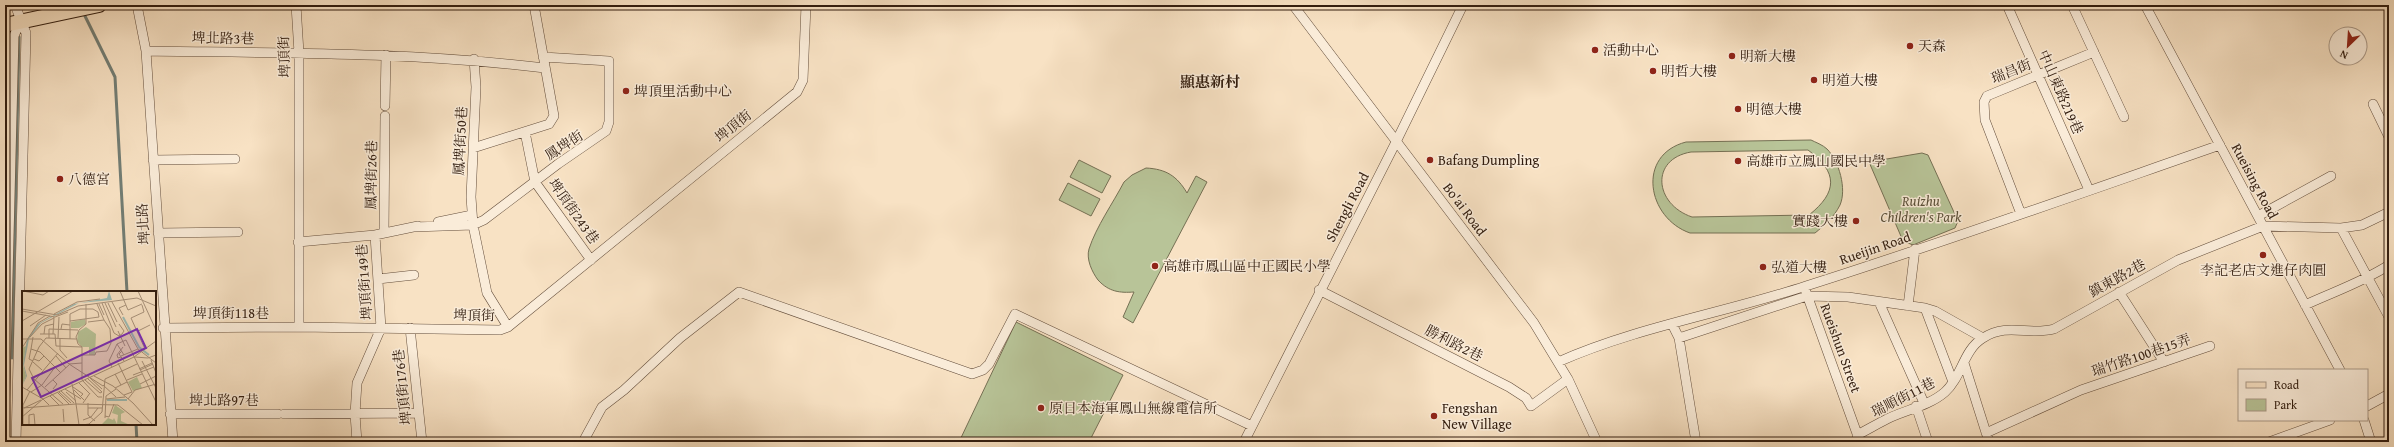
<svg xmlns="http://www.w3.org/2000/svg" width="2394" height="447" viewBox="0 0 2394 447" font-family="'Gentium Book Plus','Noto Serif TC',serif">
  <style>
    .green { fill: #b8c498; stroke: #757054; fill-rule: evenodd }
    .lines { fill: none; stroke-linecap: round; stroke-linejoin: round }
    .stream { stroke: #727d74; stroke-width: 3 }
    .minor-casing { stroke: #644e3c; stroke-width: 10 }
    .primary-casing { stroke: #321d0f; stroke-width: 16 }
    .minor { stroke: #faecd9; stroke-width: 9 }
    .primary { stroke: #f8e2c4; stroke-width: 14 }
    .poi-dot { fill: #8f2418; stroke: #faecd9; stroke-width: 1.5 }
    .labels { text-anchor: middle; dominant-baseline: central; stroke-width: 3; stroke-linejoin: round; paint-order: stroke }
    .street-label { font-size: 14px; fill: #321d0f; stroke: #faecd9 }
    .poi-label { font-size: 14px; fill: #321d0f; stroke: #faecd9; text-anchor: start }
    .park-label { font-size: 14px; font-style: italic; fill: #5a4f38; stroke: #faecd9 }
    .neighbourhood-label { font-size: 15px; font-weight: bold; fill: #321d0f; stroke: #faecd9 }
    .inset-river { fill: none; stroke: #9dbdb7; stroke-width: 2 }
    .inset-road { fill: none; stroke: #a9937c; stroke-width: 1 }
    .view { fill: #7b2cbf; fill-opacity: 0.15; stroke: #7b2cbf; stroke-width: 2 }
    .inset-edge { fill: none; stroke: #321d0f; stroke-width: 2 }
  </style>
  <rect width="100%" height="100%" fill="#f8e2c4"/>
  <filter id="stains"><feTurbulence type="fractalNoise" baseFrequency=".005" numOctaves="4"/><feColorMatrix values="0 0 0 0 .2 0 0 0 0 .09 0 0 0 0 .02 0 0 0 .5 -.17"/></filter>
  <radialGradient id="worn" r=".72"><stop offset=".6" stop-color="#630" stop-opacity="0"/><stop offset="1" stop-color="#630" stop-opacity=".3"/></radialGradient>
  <path class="green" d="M1811 140C1815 142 1823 145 1827 149 1839 161 1847 189 1840 205 1834 217 1825 225 1815 233H1690C1647 218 1636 155 1686 142ZM1808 150C1838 172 1838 192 1809 215L1692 217C1654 204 1650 159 1691 152Z
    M1922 153 1928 155 1958 221 1955 228 1913 245 1903 241 1869 162Z
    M1079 160 1111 176 1102 193 1070 177Z
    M1146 168C1166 169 1177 176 1187 193L1196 176 1207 182 1133 323 1123 317 1134 292C1120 293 1109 292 1098 280 1092 272 1086 259 1089 249 1096 227 1113 203 1124 182L1132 175Z
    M1068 183 1100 199 1091 216 1059 200Z
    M1016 322 1123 375 1089 442H959Z"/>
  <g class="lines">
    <path class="stream" d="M83 12 115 77 127 292
      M12 358 19 37
      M136 424 137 442"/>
    <g class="minor-casing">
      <path id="minor" d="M15 5 26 33 16 442
        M137 5 146 51 173 442
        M296 5 299 53V327L500 330 508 327 797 92 803 80 806 5
        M1293 5 1534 323 1568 379 1597 442
        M2007 5 2089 190
        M2072 5 2124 117
        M2145 5 2340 370
        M146 51C279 53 413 52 545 68
        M474 59 476 87 471 197 473 225 487 293 508 327
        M2373 104 2389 137
        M385 106 386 55
        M525 132 535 182 591 260
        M473 148 549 124 554 116 534 5
        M153 160 235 159
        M2021 214 1985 120 1984 102 1987 96 2094 52
        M2258 216 2331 176
        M438 222 472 215
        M413 227 473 225 484 220 558 164 606 131 609 122V61L543 57
        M2341 228 2389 317
        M158 233 238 232
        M384 233 385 116
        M298 242 375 235 418 226
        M378 279 414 275
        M1319 290 1509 387 1526 398 1531 406 1568 379
        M1806 292 1860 442
        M2119 292 2164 362
        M1879 302 1924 403
        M2305 305C2333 292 2363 282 2389 265
        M1908 306 1915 249
        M1925 308 1953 382
        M1672 324 1679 338 1696 442
        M163 328 299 327
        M410 328 422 442
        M1679 338 1807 296 1848 297 1925 308 1935 311 1983 338
        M1558 362C1637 327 1724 313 1806 286 1945 242 2082 193 2220 145
        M1964 363 1989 442
        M5 399 14 36 20 22
        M1916 406 1928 442
        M2367 406 2389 394
        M170 414H278
        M284 414 419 413
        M2364 420 2371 442
        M1986 433 2081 390 2210 346
        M1857 435C1867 430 1877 424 1887 419 1905 410 1929 406 1945 392 1962 377 1963 350 1983 338 2008 322 2028 336 2054 329L2178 260 2263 226 2341 228 2362 225 2389 212
        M357 442 355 414 357 383 381 328 375 235
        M583 442 602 407 624 390 680 338 739 292 972 374 983 370 989 364 1015 314 1252 426
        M1244 442 1396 142 1463 5
        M2269 442 2330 420"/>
    </g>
    <g class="primary-casing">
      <path id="primary" d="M5 25 99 5"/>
    </g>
    <use href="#minor" class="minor"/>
    <use href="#primary" class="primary"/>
  </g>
  <g class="poi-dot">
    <circle cx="1910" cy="46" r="4"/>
    <circle cx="1595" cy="50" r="4"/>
    <circle cx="1732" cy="56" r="4"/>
    <circle cx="1653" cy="71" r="4"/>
    <circle cx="1814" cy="80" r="4"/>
    <circle cx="626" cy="91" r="4"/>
    <circle cx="1738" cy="109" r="4"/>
    <circle cx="1430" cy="160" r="4"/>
    <circle cx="1738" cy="161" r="4"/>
    <circle cx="60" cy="179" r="4"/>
    <circle cx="1856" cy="221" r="4"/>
    <circle cx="2263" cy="255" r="4"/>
    <circle cx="1155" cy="266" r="4"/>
    <circle cx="1763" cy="267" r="4"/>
    <circle cx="1041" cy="408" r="4"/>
    <circle cx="1434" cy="416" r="4"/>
  </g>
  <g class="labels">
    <g class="street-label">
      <text transform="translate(223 38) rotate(1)">埤北路3巷</text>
      <text transform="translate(284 57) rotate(-92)">埤頂街</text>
      <text transform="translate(2011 71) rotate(-22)">瑞昌街</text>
      <text transform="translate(2061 92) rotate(66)">中山東路219巷</text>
      <text transform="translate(733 126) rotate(-39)">埤頂街</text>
      <text transform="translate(460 141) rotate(-87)">鳳埤街50巷</text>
      <text transform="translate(564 145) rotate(-33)">鳳埤街</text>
      <text transform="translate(371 175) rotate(-89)">鳳埤街26巷</text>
      <text transform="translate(2255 181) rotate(62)">Rueising Road</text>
      <text transform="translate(1347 207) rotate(-62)">Shengli Road</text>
      <text transform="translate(1465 209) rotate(53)">Bo'ai Road</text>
      <text transform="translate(574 211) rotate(55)">埤頂街243巷</text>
      <text transform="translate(143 224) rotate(-94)">埤北路</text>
      <text transform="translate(1875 248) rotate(-19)">Rueijin Road</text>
      <text transform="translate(2117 278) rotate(-29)">鎮東路2巷</text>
      <text transform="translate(364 282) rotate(-94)">埤頂街149巷</text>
      <text x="231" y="313">埤頂街118巷</text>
      <text transform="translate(474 315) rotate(1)">埤頂街</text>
      <text transform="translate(1454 343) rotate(27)">勝利路2巷</text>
      <text transform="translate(1841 348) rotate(70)">Rueishun Street</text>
      <text transform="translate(2141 355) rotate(-19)">瑞竹路100巷15弄</text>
      <text transform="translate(402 387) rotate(-96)">埤頂街176巷</text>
      <text transform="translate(1903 397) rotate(-27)">瑞順街11巷</text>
      <text x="224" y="400">埤北路97巷</text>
    </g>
    <g class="poi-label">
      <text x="1918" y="46">天森</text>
      <text x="1603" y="50">活動中心</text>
      <text x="1740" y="56">明新大樓</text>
      <text x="1661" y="71">明哲大樓</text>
      <text x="1822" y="80">明道大樓</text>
      <text x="634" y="91">埤頂里活動中心</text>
      <text x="1746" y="109">明德大樓</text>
      <text x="1438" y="160">Bafang Dumpling</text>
      <text x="1746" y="161">高雄市立鳳山國民中學</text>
      <text x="68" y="179">八德宮</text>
      <text x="1848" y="221" text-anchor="end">實踐大樓</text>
      <text x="1163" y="266">高雄市鳳山區中正國民小學</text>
      <text x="1771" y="267">弘道大樓</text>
      <text x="2263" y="270" text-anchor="middle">李記老店文進仔肉圓</text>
      <text x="1049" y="408">原日本海軍鳳山無線電信所</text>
      <text x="1442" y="408">Fengshan<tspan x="1442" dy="16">New Village</tspan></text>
    </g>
    <g class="park-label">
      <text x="1921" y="201">Ruizhu<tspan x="1921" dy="16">Children's Park</tspan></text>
    </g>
    <g class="neighbourhood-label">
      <text x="1210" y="81">顯惠新村</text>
    </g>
  </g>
  <g transform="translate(22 291)">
    <rect width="134" height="134" fill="#f8e2c4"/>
    <path d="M63 28 64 33 57 37H49V31ZM64 36 74 43 73 64H67V56H60L55 50 56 41ZM4 55 1 74 4 85 0 94V57ZM115 86 120 97 111 100 106 91ZM93 114 103 121 99 123V130L108 134H79L86 127 91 129 92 127 95 133 96 124 90 122Z" fill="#b8c498"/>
    <path d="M87 0 90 9 57 12 19 32 7 48 2 74 5 85 0 95 4 85 1 73 5 48 16 33 52 13 85 7Z" fill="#9dbdb7"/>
    <path class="inset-river" d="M101 26 117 56 127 64M85 109H105"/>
    <path class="inset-road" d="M1 0 21 4 27 0M98 0 106 19 120 13M116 0 134 39M90 11 116 58 134 72M80 12 92 42 97 45 100 43M83 12 94 36M86 12 95 31M64 13V33L57 39 54 46 56 53 60 56V89L76 106H80M75 13 82 29M77 13 82 24M120 14 122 21 109 27 123 58M0 18 35 24 56 15 115 7 134 15M0 20 33 26 46 21M32 23 55 11 78 8M101 24 97 17 104 14M0 30 51 0M48 30 77 26 76 21 71 18H58L48 23M97 33 102 40 100 43M8 35 24 24M39 38 40 33 48 34M96 40 103 55M116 40 128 34M18 43H33M22 43 23 35 32 33M31 43 32 26M33 43 34 55 60 56M8 46 20 33 32 27M11 46 9 58 18 61 39 82M27 47V38L56 39M36 47 37 26M38 47V59L45 67M0 48H19L47 73 81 95M48 48V23M95 53 102 64M0 57 16 32 28 25M9 58 7 68 11 70M100 60 97 63 102 70M60 64H73L74 61 85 60 89 52 88 38 82 29 66 31M34 65 44 77M99 65 116 58M99 66 96 67 95 64 101 56M113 66 126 67 134 64M12 68 17 70 22 65M129 69 134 82M120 70 134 97M11 71 20 79M96 72 110 101 102 104M47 73 60 72M90 76 87 70 95 53 104 49 134 111M117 78 130 72M118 79 131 73M93 83 99 94M111 84 132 76M72 85 91 95 111 112 131 134M65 87 80 101M68 87 80 98M31 89 35 93 31 98M63 89 78 102 80 101M105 89 120 83M57 92 68 103M50 93 54 113 96 114 121 134M118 93 134 85M81 94 94 106M0 96 21 108 112 66 134 50M23 96 48 73M51 96 61 103 59 105M93 97 105 91M43 98 59 108M5 99 36 62M52 99 62 109M39 100 52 112M9 101 20 94 33 76M35 101 47 113M37 101 49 112M44 101 54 110M28 105 37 114M84 108 103 106M106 108 113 99 134 93M61 112 68 102M66 112V124L73 130M41 113 12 88 7 78 17 56 24 47 54 48M0 117 54 113 57 134M2 117 19 109M66 117H80M41 118 42 131M83 125 87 126 92 113M0 126 21 108 27 114M83 127 84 105 94 98M61 129 69 126 76 117M1 134V114L8 100M7 134V124L12 123 13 134M60 134 67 133 80 121 83 88 115 73"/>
    <path class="view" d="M115 38 124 57 19 106 10 87Z"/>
    <rect width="134" height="134" class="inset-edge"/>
  </g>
  <rect width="2394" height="447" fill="none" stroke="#f8e2c4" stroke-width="20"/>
  <rect x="6" y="6" width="2382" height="435" fill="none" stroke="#321d0f" stroke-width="2"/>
  <rect x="10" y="10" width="2374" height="427" fill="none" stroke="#321d0f"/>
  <rect x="2238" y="369" width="130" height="52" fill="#faecd9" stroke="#aa9988"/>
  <rect x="2246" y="382" width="20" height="6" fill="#f8e2c4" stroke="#aa9988"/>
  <text x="2274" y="389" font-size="12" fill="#321d0f">Road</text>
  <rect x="2246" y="399" width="20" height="12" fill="#b8c498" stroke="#aa9988"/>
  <text x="2274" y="409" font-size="12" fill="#321d0f">Park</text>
  <g transform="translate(2348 46) rotate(205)"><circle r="19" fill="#faecd9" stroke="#aa9988"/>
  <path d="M0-3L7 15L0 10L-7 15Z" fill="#8f2418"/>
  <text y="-6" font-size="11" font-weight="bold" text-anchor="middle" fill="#321d0f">N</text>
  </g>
  <rect width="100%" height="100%" filter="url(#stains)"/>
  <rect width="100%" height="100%" fill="url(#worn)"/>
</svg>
